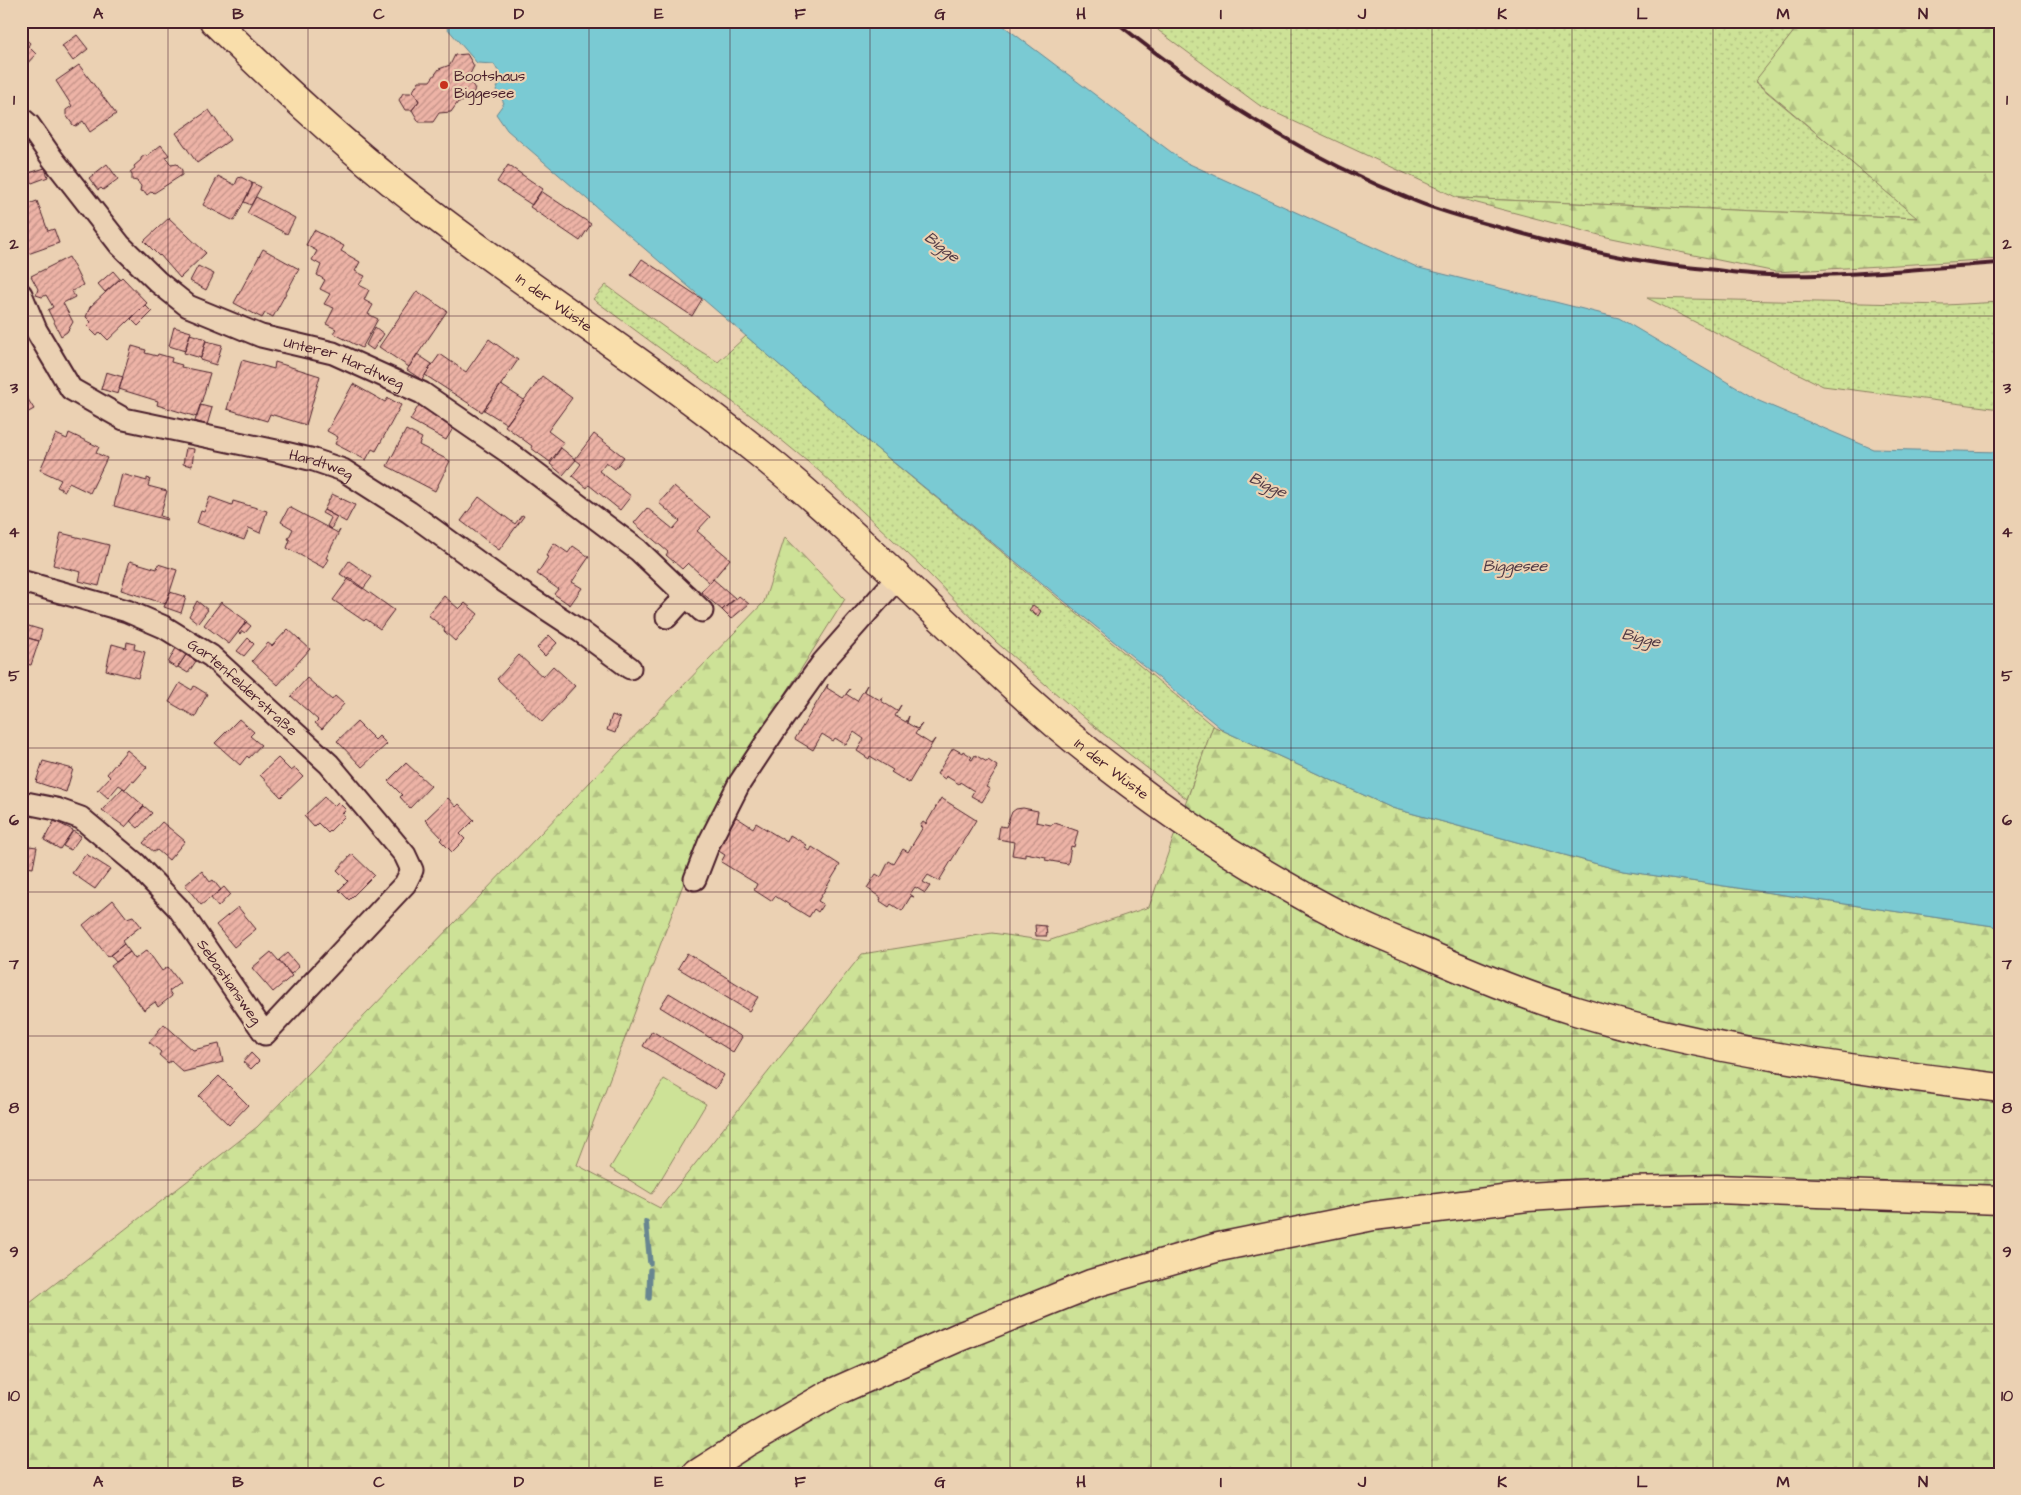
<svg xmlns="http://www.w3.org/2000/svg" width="2021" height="1495" viewBox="0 0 2021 1495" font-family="'Architects Daughter',sans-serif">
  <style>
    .grass { fill: url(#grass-dots); stroke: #8c8061 }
    .forest { fill: url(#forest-firs); stroke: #8c8061 }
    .green { fill: #cde297; stroke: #8c8061 }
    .water { fill: #7acad3; stroke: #678690 }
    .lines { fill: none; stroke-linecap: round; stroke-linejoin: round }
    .stream { stroke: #678690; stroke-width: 5.5 }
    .building { fill: url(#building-hatch); stroke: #4a1f2b }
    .minor-casing { stroke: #4a1f2b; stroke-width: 25 }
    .major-casing { stroke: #4a1f2b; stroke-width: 31 }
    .minor { stroke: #ebd1b3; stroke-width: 21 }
    .major { stroke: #f9deab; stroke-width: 28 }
    .rail { stroke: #4a1f2b; stroke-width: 4 }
    .grid { fill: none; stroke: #4a1f2b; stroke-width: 1; stroke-opacity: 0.55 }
    .poi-dot { fill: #c8321e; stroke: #ebd1b3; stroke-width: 2 }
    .labels { text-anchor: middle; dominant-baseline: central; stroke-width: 4.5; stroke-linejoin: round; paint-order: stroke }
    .poi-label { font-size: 15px; fill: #4a1f2b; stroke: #ebd1b3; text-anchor: start }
    .street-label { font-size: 15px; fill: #4a1f2b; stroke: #ebd1b3 }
    .water-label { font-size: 16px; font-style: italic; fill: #513944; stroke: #ebd1b3 }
    .neatline { fill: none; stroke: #4a1f2b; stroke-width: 2 }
    .grid-label { font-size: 16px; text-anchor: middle; font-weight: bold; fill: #4a1f2b }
  </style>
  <defs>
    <pattern id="grass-dots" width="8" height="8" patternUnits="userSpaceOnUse" patternTransform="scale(1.25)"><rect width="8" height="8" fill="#cde297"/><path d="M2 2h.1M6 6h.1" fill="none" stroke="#b2c182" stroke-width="1.8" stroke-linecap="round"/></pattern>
    <pattern id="forest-firs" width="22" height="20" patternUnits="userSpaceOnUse" patternTransform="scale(1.25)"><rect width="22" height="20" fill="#cde297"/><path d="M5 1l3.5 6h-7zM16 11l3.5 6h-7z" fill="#b2c182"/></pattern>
    <pattern id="building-hatch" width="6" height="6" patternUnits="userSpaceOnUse" patternTransform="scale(1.25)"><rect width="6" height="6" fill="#edb3a6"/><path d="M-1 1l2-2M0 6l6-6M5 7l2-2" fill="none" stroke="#c29187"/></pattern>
  </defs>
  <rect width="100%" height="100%" fill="#ebd1b3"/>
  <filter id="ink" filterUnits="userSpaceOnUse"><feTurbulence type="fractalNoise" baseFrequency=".02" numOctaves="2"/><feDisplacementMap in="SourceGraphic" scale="10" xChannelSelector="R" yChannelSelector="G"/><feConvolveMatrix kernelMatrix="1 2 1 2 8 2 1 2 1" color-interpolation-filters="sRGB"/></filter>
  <g filter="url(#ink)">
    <path class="grass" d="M1149 21H1802L1755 82 1918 218 1458 198 1259 105 1159 31Z
      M606 285 679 338 718 362 746 336 871 444 1213 726 1187 799 1102 733 996 642 921 566 819 471 757 420 593 299Z
      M1647 298 1946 305 2000 302V409L1823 386Z"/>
    <path class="forest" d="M1802 21H2000V259L1776 272 1607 237 1458 198 1917 218 1755 81Z
      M785 537 845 599 709 816 577 1165 660 1208 862 954 992 933 1048 941 1149 907 1213 726 1392 808 1623 871 2000 927V1474H21V1310L257 1127 764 602Z"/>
    <path class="green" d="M664 1079 706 1104 652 1194 610 1168Z"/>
    <path class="water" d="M441 21H997L1183 161 1419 268 1619 318 1759 401 1873 449 2000 452V927L1623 871 1392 808 1224 731 871 444 507 130 496 114 504 103 496 90 502 78 494 64 477 63Z"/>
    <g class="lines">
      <path class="stream" d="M646 1222 650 1263
        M649 1298 650 1270"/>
    </g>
    <path class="building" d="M21 35 30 43 28 46 36 54 24 67 21 64Z
      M77 35 88 49 73 61 62 46Z
      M467 54 474 66 468 78 475 89 469 101 458 102 451 112 439 113 433 122H419L412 110 419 101 413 91 419 81H430L439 69 450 65 455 55Z
      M79 65 116 114 90 132 83 121 76 126 73 125 66 115V110L72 106 56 81Z
      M413 91 419 101 412 110H405L399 100 403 93H411Z
      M209 110 230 140 197 163 176 133Z
      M161 145 169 155 166 157 171 165 177 164 182 170V175L154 193 152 191 147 195 145 192 140 191 141 186 137 181 132 180V175L130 172 135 168 134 166 141 160V158L145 155 147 156Z
      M107 164 118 179 103 190 101 188 98 190 89 178Z
      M508 165 543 189 532 205 497 182Z
      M45 168 48 177 32 183 29 173Z
      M218 176 235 185 238 178 241 177 252 183V186L234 221 203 205Z
      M252 183 261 187 251 205 244 202 252 186Z
      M541 191 591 224 580 241 530 207Z
      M256 197 295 218 287 234 247 213Z
      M37 201 48 231 54 229 59 243 25 255 21 244V207Z
      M170 217 169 218 206 253 180 278 160 255 159 256 144 241Z
      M314 230 344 246 341 251 360 262 355 271 365 276 359 285 369 290 364 300 373 305 368 314 378 319 362 348 333 333 336 329 326 324 334 308 324 304 330 294 320 289 325 280 317 275 321 265 312 260 317 251 306 245Z
      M263 249 299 269 273 317 265 313 262 318 234 303Z
      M69 257 83 285 72 291 75 297 63 303 73 322 67 332 61 336 48 310 53 307 46 295 42 297 36 295 38 289 31 276Z
      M642 259 702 299 692 316 631 275Z
      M198 266 214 274 206 290 190 281Z
      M113 271 120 279 105 292 98 284Z
      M122 277 147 303 108 340 100 332 97 336 87 326 91 322 86 317 90 307Z
      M417 291 447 311 409 367 379 347Z
      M145 305 152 312 138 326 131 319Z
      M174 327 191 332 185 351 169 346Z
      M375 327 384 334 373 350 366 345Z
      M190 334 206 339 201 358 184 353Z
      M489 339 518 360 482 412 425 375 440 354 466 372Z
      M206 341 222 345 216 365 200 360Z
      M132 346 146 350 145 353 157 356 158 354 172 358 171 362 182 365 181 367 210 373 197 417 157 405 158 401 119 389Z
      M417 354 432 364 422 380 407 370Z
      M242 360 274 369 275 362 320 376 306 425 270 414 267 421 227 409Z
      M106 372 123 377 118 394 101 389Z
      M542 376 572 398 548 431 564 443 550 462 531 448 532 446 505 426Z
      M353 384 385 402 388 398 401 405 376 451 372 449 366 460 335 444 338 437 327 431Z
      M501 385 524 400 507 424 484 410Z
      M21 388 34 409 21 416Z
      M200 405 212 408 207 425 195 421Z
      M419 405 455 425 446 440 410 420Z
      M406 430 422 438 419 445 450 461 435 491 387 466Z
      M69 433 99 447 96 453 107 458 90 493 69 483 65 491 57 487 61 480 40 470 56 434 67 439Z
      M594 434 624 457 615 469 606 462 599 471 631 496 620 510 589 485 587 488 572 476 581 464 575 459Z
      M186 448 194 449 192 466 183 464Z
      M561 448 576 460 563 475 550 464Z
      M122 474 147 481V478L150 479 148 486 167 491 160 516 167 518V520L114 506Z
      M674 486 710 517 697 531 730 559 710 583 688 563 682 569 666 555 668 552 634 523 647 508 673 529 680 521 659 503Z
      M332 494 355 505 346 522 324 510Z
      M210 497 232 505 233 501 267 511 260 533 249 528 244 540 197 523 201 511 204 512Z
      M479 497 515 524 522 515 524 516 499 550 461 521Z
      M289 507 338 533 340 530 326 558 329 559 324 568 287 548 290 540 288 539 293 529 281 522Z
      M324 510 337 517 331 529 327 526 331 518 322 513Z
      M61 533 109 545 99 586 79 581 81 572 53 565Z
      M554 543 568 553 573 546 589 557 572 582 582 588 570 605 554 594 558 589 537 574 548 557 546 556Z
      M130 561 157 569 158 564 177 570 166 604 121 590Z
      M349 561 372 577 363 589 340 574Z
      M349 578 394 610 380 629 366 619 364 621 333 600Z
      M713 579 735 598 722 610 701 592Z
      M170 592 186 597 181 613 164 607Z
      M444 596 459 609 465 603 478 614 455 641 444 631 445 629 428 615Z
      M739 596 749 604 731 619 722 610Z
      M197 601 208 610 198 623 189 616Z
      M221 602 247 621 229 644 204 625Z
      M1033 605 1041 611 1038 616 1029 610Z
      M246 622 251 626 245 633 242 631 240 634 238 632Z
      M22 624 42 630 39 641 21 636Z
      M288 629 310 649 278 685 252 661 268 643 272 646Z
      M549 635 557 643 545 656 537 648Z
      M21 636 39 641 31 665 21 663Z
      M248 638 254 644 244 656 237 651Z
      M127 642 135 644 134 649 145 652 138 678 106 670 112 644 126 648Z
      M176 648 186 655 177 668 168 663Z
      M186 655 196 661 188 673 178 667Z
      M519 655 543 677 553 666 575 686 542 722 497 679Z
      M307 678 332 700 335 696 344 704 322 729 315 723 318 720 291 696Z
      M180 683 192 690 194 686 207 694 195 717 169 702Z
      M828 684 827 688 843 698 850 689 846 694 857 701 867 685 864 691 880 700 884 695 881 701 897 711 901 705 895 716 906 722 909 716 907 723 917 729 922 724 915 734 931 744 935 739 909 783 891 772 893 770 870 756 869 759 857 751 864 739 854 732 846 745 835 738 833 741 822 734 813 750 795 739Z
      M612 715 620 718 615 733 607 730Z
      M239 719 254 732 250 736 261 745 249 758 247 756 240 765 215 743Z
      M357 722 375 740 379 736 387 744 362 767 337 741Z
      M953 748 962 753 963 751 972 757 970 759 972 760 975 755 987 762 988 760 997 766 996 768 997 769 986 787 990 789 982 802 971 796 974 791 960 782 959 784 946 776 945 779 937 774Z
      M127 750 147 767 134 782 132 781 125 789 119 785 108 798 99 790 97 791 110 777 107 774Z
      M278 758 291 771 295 768 303 776 281 797 260 775Z
      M43 761 73 769 66 792 36 782Z
      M27 762V779L21 780V766L27 765Z
      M406 763 431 786 410 808 400 797 402 795 388 781Z
      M123 788 144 806 125 827 102 810Z
      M324 797 334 806 338 802 346 810 342 814 345 816 328 833 318 823 314 827 304 816Z
      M448 798 456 807 459 804 474 820 460 834 465 839 452 852 440 840 442 838 425 820Z
      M941 798 976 820 939 881 928 875 923 882 930 886 925 893 915 887 910 894 914 897 911 896 902 911 891 904 889 907 880 901 881 898 867 888 876 874 881 877 889 861 894 864 903 849 908 852 923 827 920 826 923 822 926 824Z
      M144 806 152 813 138 828 130 821Z
      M1023 808 1038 811 1036 822 1051 825 1055 823 1078 831 1074 847 1071 846 1068 864 1045 860 1046 857 1025 853V857L1012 855 1014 842 998 839 1000 826 1006 827 1012 812 1016 809Z
      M736 817 753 828 756 823 787 842 790 835 807 845 805 848 810 851 812 847 840 865 818 901 823 904 818 912 814 909 809 917 775 896 771 901 754 890 757 884 721 862 725 855 717 850Z
      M54 821 73 830 60 849 44 840Z
      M162 822 185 841 169 860 157 850 154 852 143 843Z
      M73 831 81 836 71 850 63 846Z
      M21 845 37 847 33 868 21 866Z
      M86 854 110 869 95 889 72 873Z
      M352 854 374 875 349 900 339 890 348 881 337 870Z
      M202 871 210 882 213 880 221 890 201 905 185 885Z
      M224 887 230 894 218 907 211 898Z
      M113 900 127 918 133 916 141 926 122 941 124 944 108 957 83 925Z
      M238 907 256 929 234 947 216 925Z
      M1035 925 1046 926 1047 936H1036Z
      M124 944 130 952 116 962 110 955Z
      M147 950 162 971 168 967 180 983 169 991 172 996 158 1007 155 1002 144 1010 111 966 130 952 135 959Z
      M271 952 292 976 273 992 252 968Z
      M287 953 299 967 291 974 279 960Z
      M687 953 758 997 749 1011 678 968Z
      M669 993 742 1037 733 1052 660 1007Z
      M164 1024 193 1050 219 1044 223 1062 183 1072 171 1061 168 1063 159 1055 161 1052 149 1042Z
      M652 1031 724 1075 715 1089 643 1046Z
      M251 1053 259 1061 251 1069 243 1062Z
      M219 1076 248 1105 229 1125 199 1096Z"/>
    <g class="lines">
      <g class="minor-casing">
        <g id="minor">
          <path id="s1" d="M21 118 29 125 52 158 120 245 158 282 188 306 261 336 333 353 422 393 508 452 638 550 702 611"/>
          <path id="s2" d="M21 294 36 330 71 389 124 419 281 452 314 460 343 470 409 512 504 581 580 631 630 668"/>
          <path id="s3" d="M21 581 127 611 164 627 211 656 329 764 405 855 412 870 405 884 265 1034 179 909 135 863 81 818 56 809 21 802"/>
          <path d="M667 617 686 596"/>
          <path d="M695 879 709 843 739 784 774 731 823 662 898 577"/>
        </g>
      </g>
      <g class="major-casing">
        <g id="major">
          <path id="s4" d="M214 21C283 89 353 154 430 212 538 295 653 367 758 452 864 537 955 638 1058 726 1148 802 1246 868 1351 921 1373 932 1397 941 1420 951 1472 974 1525 996 1579 1012 1716 1053 1859 1070 2000 1088"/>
          <path d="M697 1474 747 1442 832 1393 959 1337 1091 1284 1219 1247 1373 1216 1527 1197 1627 1191 1717 1189 2000 1200"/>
        </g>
      </g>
      <use href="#minor" class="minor"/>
      <use href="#major" class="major"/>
      <path class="rail" d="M1115 21C1206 95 1306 157 1415 201 1444 213 1476 221 1506 229 1569 247 1631 262 1696 268 1722 270 1747 275 1772 275 1848 277 1924 268 2000 263"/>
    </g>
  </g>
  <path class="grid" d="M168 21V1474M308 21V1474M449 21V1474M589 21V1474M730 21V1474M870 21V1474M1010 21V1474M1151 21V1474M1291 21V1474M1432 21V1474M1572 21V1474M1713 21V1474M1853 21V1474M21 172H2000M21 316H2000M21 460H2000M21 604H2000M21 748H2000M21 892H2000M21 1036H2000M21 1180H2000M21 1324H2000"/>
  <circle class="poi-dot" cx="444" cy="85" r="5"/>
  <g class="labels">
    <g class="poi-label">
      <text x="454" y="76">Bootshaus<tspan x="454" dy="17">Biggesee</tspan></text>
    </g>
    <g class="street-label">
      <text stroke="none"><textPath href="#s4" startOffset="442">In der Wüste</textPath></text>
      <text stroke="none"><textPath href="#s1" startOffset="419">Unterer Hardtweg</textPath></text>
      <text stroke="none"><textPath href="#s2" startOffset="371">Hardtweg</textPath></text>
      <text stroke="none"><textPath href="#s3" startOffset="250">Gartenfelderstraße</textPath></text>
      <text stroke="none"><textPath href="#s4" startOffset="1170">In der Wüste</textPath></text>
      <text transform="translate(229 982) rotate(55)">Sebastiansweg</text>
    </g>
    <g class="water-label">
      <text transform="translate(942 247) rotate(38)">Bigge</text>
      <text transform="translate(1268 485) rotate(25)">Bigge</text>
      <text x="1515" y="566">Biggesee</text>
      <text transform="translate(1641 638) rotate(13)">Bigge</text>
    </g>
  </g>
  <rect width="2021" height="1495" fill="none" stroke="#ebd1b3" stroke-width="55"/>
  <rect x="28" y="28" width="1966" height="1440" class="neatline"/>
  <g class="grid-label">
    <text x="98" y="19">A</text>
    <text x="238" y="19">B</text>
    <text x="379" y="19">C</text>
    <text x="519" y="19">D</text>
    <text x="659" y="19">E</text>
    <text x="800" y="19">F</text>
    <text x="940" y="19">G</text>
    <text x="1081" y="19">H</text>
    <text x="1221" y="19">I</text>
    <text x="1362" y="19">J</text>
    <text x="1502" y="19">K</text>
    <text x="1642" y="19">L</text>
    <text x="1783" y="19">M</text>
    <text x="1923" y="19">N</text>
    <text x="14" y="105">1</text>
    <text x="2007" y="105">1</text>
    <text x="14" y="249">2</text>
    <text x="2007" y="249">2</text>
    <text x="14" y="393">3</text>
    <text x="2007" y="393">3</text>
    <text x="14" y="537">4</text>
    <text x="2007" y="537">4</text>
    <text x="14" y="681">5</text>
    <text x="2007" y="681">5</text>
    <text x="14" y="825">6</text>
    <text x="2007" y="825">6</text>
    <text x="14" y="969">7</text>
    <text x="2007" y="969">7</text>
    <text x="14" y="1113">8</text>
    <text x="2007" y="1113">8</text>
    <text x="14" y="1257">9</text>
    <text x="2007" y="1257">9</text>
    <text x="14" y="1401">10</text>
    <text x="2007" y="1401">10</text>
    <text x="98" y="1487">A</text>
    <text x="238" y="1487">B</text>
    <text x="379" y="1487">C</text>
    <text x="519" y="1487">D</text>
    <text x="659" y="1487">E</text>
    <text x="800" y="1487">F</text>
    <text x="940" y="1487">G</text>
    <text x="1081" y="1487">H</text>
    <text x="1221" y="1487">I</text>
    <text x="1362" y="1487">J</text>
    <text x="1502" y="1487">K</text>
    <text x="1642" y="1487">L</text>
    <text x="1783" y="1487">M</text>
    <text x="1923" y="1487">N</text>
  </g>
</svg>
